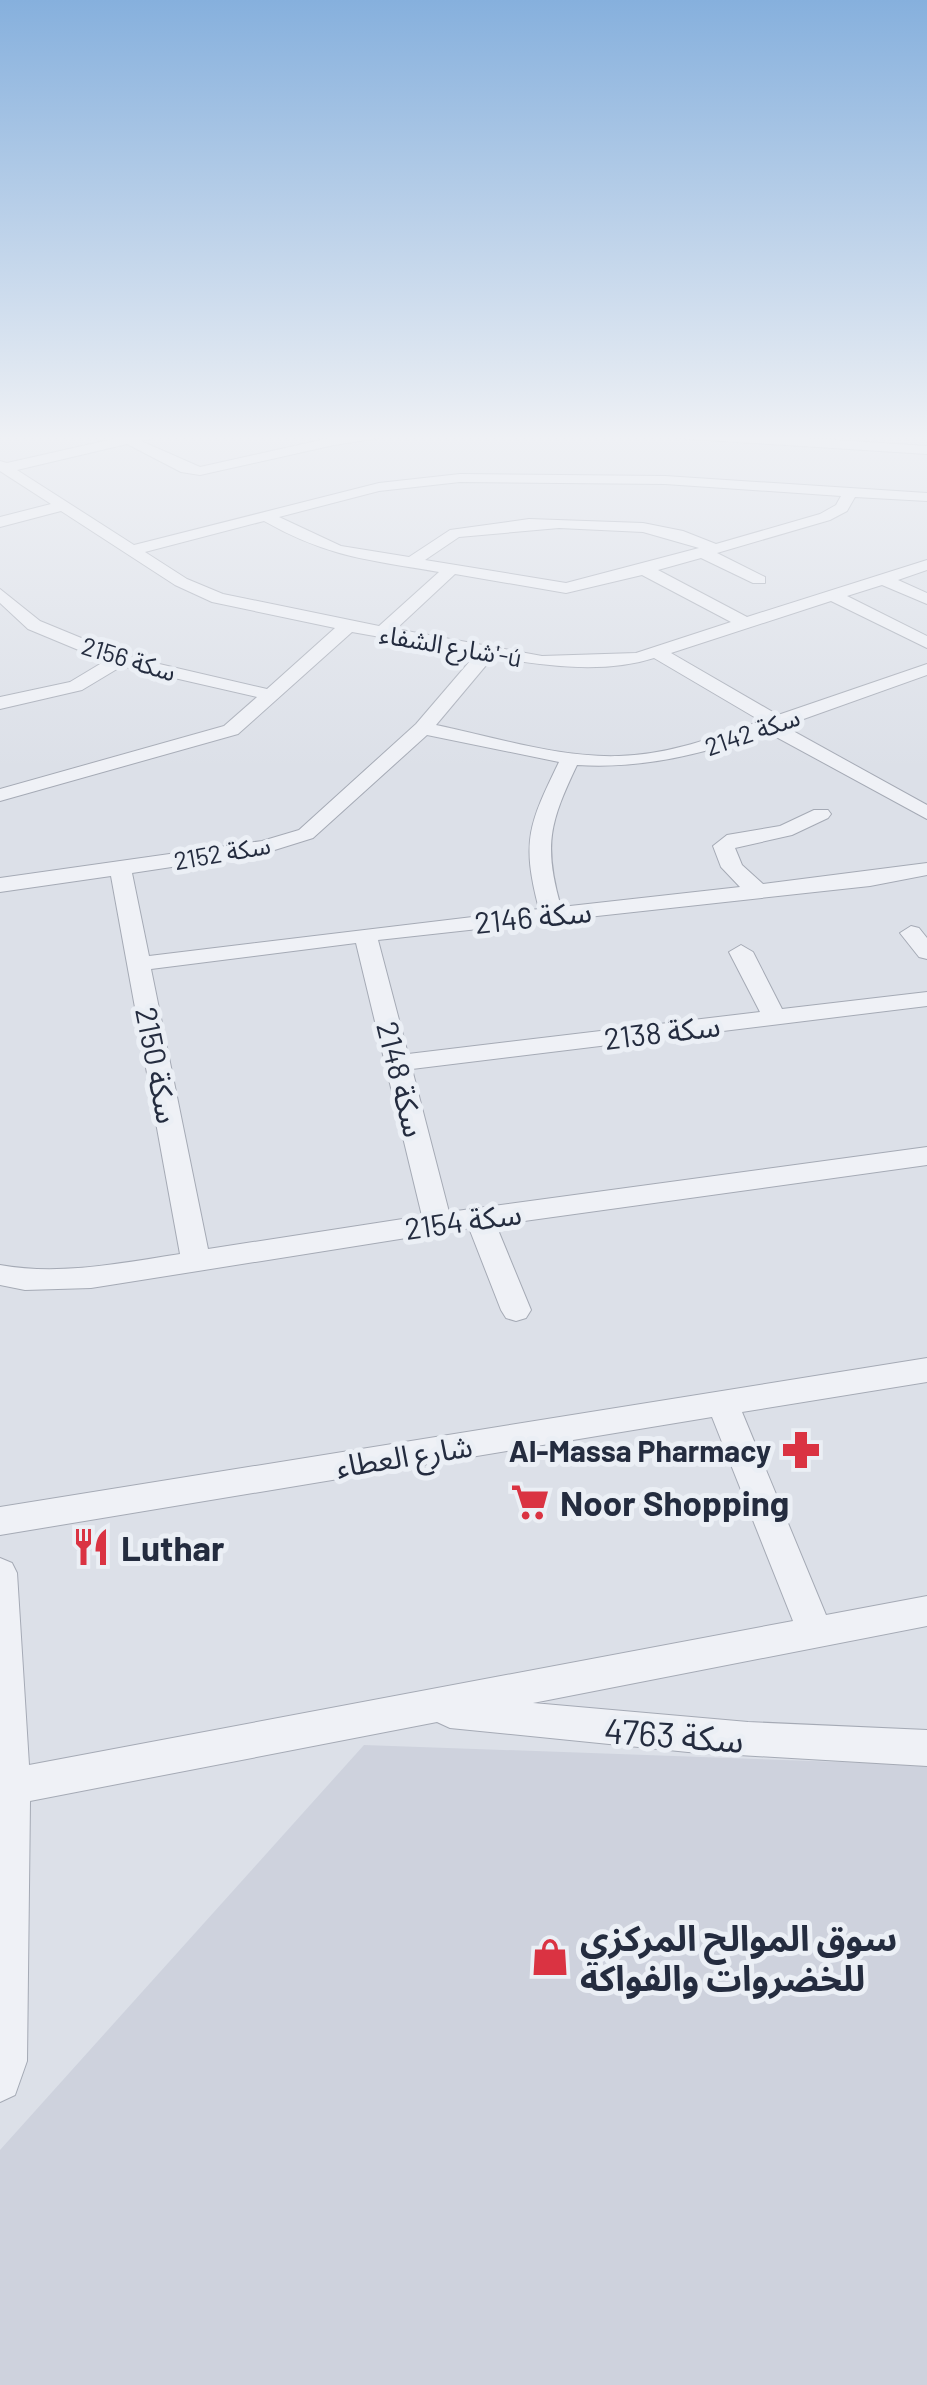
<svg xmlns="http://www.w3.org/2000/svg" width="927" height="2385" viewBox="0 0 927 2385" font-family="Barlow,'Noto Sans Arabic',sans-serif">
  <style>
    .built { fill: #ced2dd }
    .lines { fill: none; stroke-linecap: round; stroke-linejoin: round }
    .minor-casing { stroke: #a5aab5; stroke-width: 2 }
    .minor { fill: #eff1f6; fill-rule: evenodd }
    .labels { text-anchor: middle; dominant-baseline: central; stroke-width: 10; stroke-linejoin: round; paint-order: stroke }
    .far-street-label { font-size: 25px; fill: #242c3f; stroke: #ebeff5 }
    .street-label { font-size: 30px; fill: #242c3f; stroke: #ebeff5 }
    .poi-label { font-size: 30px; font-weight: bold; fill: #242c3f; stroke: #ebeff5; text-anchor: end }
    .near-poi-label { font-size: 35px; font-weight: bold; fill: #242c3f; stroke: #ebeff5; text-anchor: start }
    .near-street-label { font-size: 35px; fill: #242c3f; stroke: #ebeff5 }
  </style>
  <rect width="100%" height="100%" fill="#dce0e8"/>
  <path class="built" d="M364 1745 927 1765V2385H0V2150Z"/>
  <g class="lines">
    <g class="minor-casing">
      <path id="minor" d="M135 434H150L149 439 141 441 200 467 334 437 405 434 334 445 200 475 181 472 127 444 17 470 134 545 379 483 460 474 665 476 927 493V501L855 497 847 511 830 520 717 553 765 577V583H753L701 558 658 570 747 617 927 560V570L898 580 927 593V604L882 585 847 596 927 636V648L831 601 671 653 778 715 927 664V675L784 726 927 805V819L767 732C703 754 645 769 577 765 550 822 543 845 561 907L740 887 721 867 713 846 727 835 780 826 814 810H828L831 814 828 818 792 835 735 848 742 865 763 884 927 863V875L870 886 378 940 408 1054 760 1012 729 952 741 945 753 952 782 1009 927 992V1006L412 1069 449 1212 927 1147V1165L496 1225 531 1310 526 1318 516 1321 506 1318 501 1310 469 1228 91 1288 25 1290 0 1285V1265C60 1276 121 1263 180 1254L111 876 0 892V878L262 841 299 830 416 724 476 654 352 632 238 734 0 801V789L224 726 257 697 122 666 82 690 0 709V697L70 682 105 661 28 629 0 603V589L40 621 125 656 267 689 335 628 212 602 175 585 61 511 0 527V517L51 504 0 471V461L7 463ZM460 482 665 484 841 496 836 505 820 514 716 544 683 531 643 523 529 519 450 530 409 557 341 546 279 517 379 491ZM264 521C327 557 369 560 439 572L379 626 223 594 187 579 145 552ZM559 528 643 532 699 548 566 583 425 560 459 537ZM455 574 566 593 642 575 731 622 636 653 542 656 396 629ZM493 657C543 666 605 674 654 658L761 721C715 737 668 755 619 756 558 758 495 737 436 725ZM427 735 559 762C529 824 521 841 539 909L149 956 132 873 265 853 313 838ZM356 943 422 1216 208 1249 151 969Z
        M668 434H741L927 446V454L675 438Z
        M911 926 919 928 927 938V959L919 957 900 933Z
        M927 1358V1382L742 1412 826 1615 927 1596V1626L533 1703 748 1722 927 1730V1766L688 1752 450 1728 437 1722 30 1801 27 2061 15 2095 0 2102V1558L12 1563 17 1573 29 1765 793 1621 712 1417 0 1535V1507Z"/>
    </g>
    <use href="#minor" class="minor"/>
  </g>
  <linearGradient id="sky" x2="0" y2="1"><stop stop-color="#86b0dd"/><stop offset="0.57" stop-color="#eff1f5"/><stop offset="1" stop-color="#eff1f5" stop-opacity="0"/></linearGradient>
  <rect width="927" height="768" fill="url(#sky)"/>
  <defs>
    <g id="pharmacy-bare" transform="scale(3)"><path d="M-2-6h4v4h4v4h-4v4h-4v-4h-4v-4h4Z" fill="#da3342" stroke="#ebeff5" stroke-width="2.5" paint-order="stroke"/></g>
    <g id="supermarket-bare" transform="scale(3)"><path d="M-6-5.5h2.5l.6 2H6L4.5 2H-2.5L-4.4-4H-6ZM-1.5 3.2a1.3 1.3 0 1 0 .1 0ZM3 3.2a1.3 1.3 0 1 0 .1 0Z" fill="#da3342" stroke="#ebeff5" stroke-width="2.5" paint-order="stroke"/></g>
    <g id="restaurant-bare" transform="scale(3)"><path d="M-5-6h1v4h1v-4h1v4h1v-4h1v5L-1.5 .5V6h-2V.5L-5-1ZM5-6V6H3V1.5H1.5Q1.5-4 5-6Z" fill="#da3342" stroke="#ebeff5" stroke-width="2.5" paint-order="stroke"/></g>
    <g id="shop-bare" transform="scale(3)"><path d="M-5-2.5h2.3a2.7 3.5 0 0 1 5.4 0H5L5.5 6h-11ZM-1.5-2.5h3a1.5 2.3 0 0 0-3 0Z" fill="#da3342" stroke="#ebeff5" stroke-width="2.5" paint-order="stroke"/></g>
  </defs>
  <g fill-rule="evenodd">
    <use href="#pharmacy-bare" x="801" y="1450"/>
    <use href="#supermarket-bare" x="530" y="1502"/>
    <use href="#restaurant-bare" x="91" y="1547"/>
    <use href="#shop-bare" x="550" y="1957"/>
  </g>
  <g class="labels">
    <g class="far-street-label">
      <text transform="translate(451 645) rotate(10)">شارع الشفاء'-ú</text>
      <text transform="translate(129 658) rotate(17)">سكة 2156</text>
      <text transform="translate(752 731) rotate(-19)">سكة 2142</text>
      <text transform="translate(222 852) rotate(-10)">سكة 2152</text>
    </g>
    <g class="street-label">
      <text transform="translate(533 916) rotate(-6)">سكة 2146</text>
      <text transform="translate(662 1031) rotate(-7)">سكة 2138</text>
      <text transform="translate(158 1065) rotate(79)">سكة 2150</text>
      <text transform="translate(402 1079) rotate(76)">سكة 2148</text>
      <text transform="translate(463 1220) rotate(-8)">سكة 2154</text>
      <text transform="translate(404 1455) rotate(-9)">شارع العطاء</text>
    </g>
    <g class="poi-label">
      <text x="771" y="1450">Al-Massa Pharmacy</text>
    </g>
    <g class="near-poi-label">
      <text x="560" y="1502">Noor Shopping</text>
      <text x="121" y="1547">Luthar</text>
      <text x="580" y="1937">سوق الموالح المركزي<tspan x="580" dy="40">للخضروات والفواكه</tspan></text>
    </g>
    <g class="near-street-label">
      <text transform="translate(674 1734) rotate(4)">سكة 4763</text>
    </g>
  </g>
</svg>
